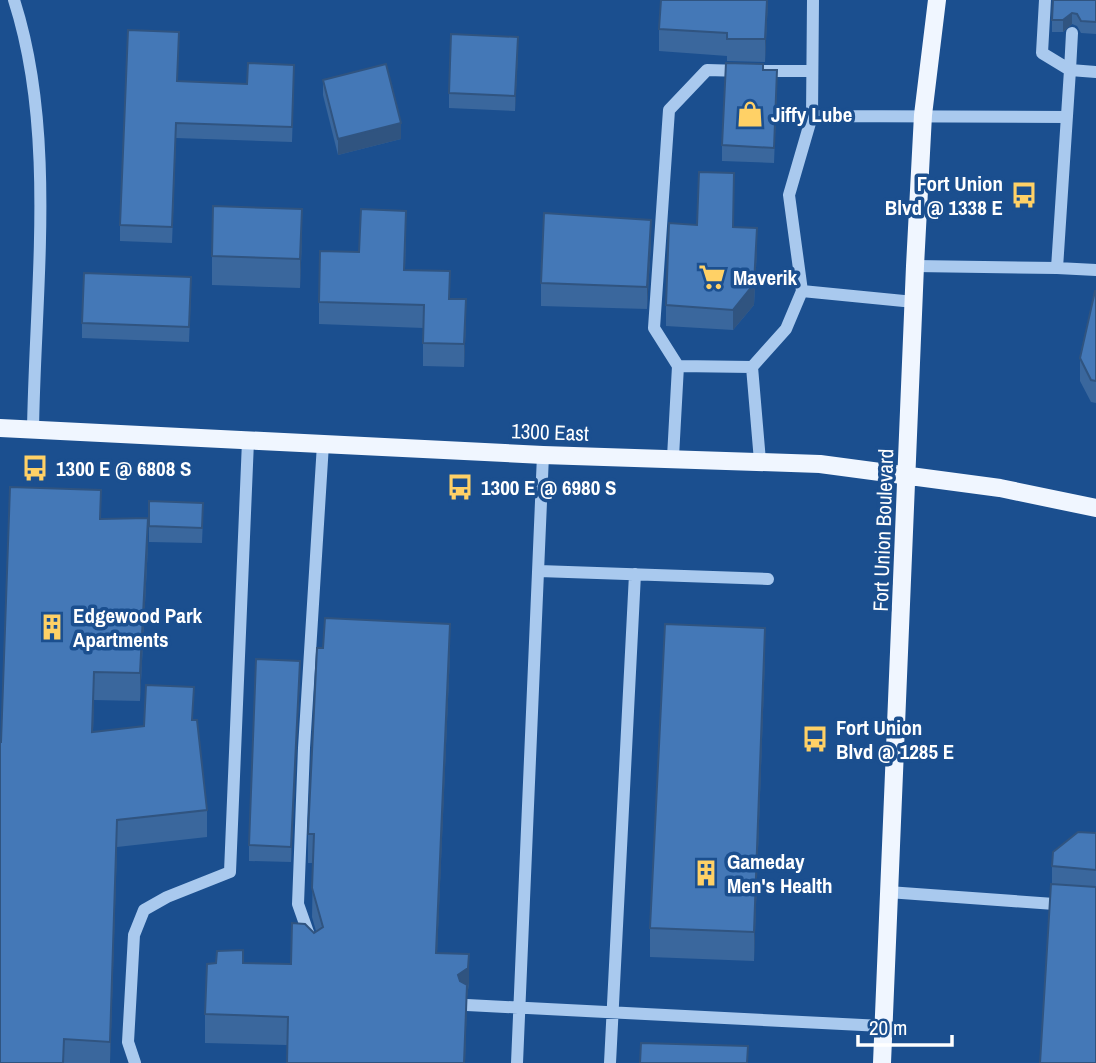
<svg xmlns="http://www.w3.org/2000/svg" width="1096" height="1063" viewBox="0 0 1096 1063" font-family="'Archivo Narrow',sans-serif">
  <style>
    .lines { fill: none; stroke-linecap: round; stroke-linejoin: round }
    .minor { stroke: #a9c9ee; stroke-width: 12 }
    .major { stroke: #f0f6ff; stroke-width: 18 }
    .wall { fill: #3a679d }
    .shaded-wall { fill: #305480 }
    .building { fill: #4478b7; stroke: #305480; stroke-width: 2 }
    .labels { text-anchor: middle; dominant-baseline: central; stroke-width: 7; stroke-linejoin: round; paint-order: stroke }
    .poi-label { font-size: 21px; font-weight: bold; fill: #fff; stroke: #1b4f8f; text-anchor: start }
    .street-label { font-size: 21px; fill: #fff; stroke: #1b4f8f }
  </style>
  <rect width="100%" height="100%" fill="#1b4f8f"/>
  <g class="lines">
    <path class="minor" d="M14 0C57 133 35 291 33 430
      M813 0 812 116 1067 117
      M1045 0 1042 53 1070 70 1072 33
      M763 71H812
      M915 266 1057 268 1070 70 1096 72
      M1057 268 1096 270
      M802 291 914 302
      M678 366 654 328 669 110 707 70 742 71
      M752 367 760 461
      M673 457 678 366 752 367 786 329 802 291 789 195 812 116
      M539 571 768 579
      M888 892 1096 907
      M310 938 298 904 304 748 323 444
      M467 1005 882 1026
      M135 1063 128 1042 134 935 144 910 167 897 230 872 248 441
      M517 1063 543 455
      M610 1063 635 574"/>
    <path class="major" d="M0 428 543 455 820 464 1000 488 1096 508
      M882 1063 915 266 923 115 937 0"/>
  </g>
  <path class="wall" d="M768 0 765 62 727 61V56L659 51V29Z
    M1096 0V34L1081 33 1077 26 1072 24 1063 32H1052V20Z
    M179 47 177 81 247 84 294 80 292 142 176 138 172 243 120 241V225Z
    M518 52 515 111 449 108V93Z
    M763 70 777 86 774 163 722 161V145Z
    M323 80 401 139 338 155 323 95Z
    M734 193 733 227 757 249 754 305 733 330 666 326V305L697 225Z
    M406 234 405 270 450 299 466 322 464 367 423 366V328L319 324V302L359 252Z
    M302 238 300 288 212 285V256Z
    M651 242 647 309 541 306V283Z
    M1096 291V403L1091 402 1080 381V358Z
    M191 292 189 342 82 338V323Z
    M149 501 203 518 202 543 149 542Z
    M101 519 148 545 140 701 94 700 93 732 193 720 207 810V837L117 847 110 1063H0L1 742Z
    M450 653 437 953 469 983 467 997 465 1063H287V1045L205 1043V1014L216 963 291 964 316 931 312 917 313 863H308V834Z
    M765 657 754 961 650 957V928Z
    M300 676 291 862 249 861V845Z
    M1096 833V1063L1052 884V866Z"/>
  <path class="shaded-wall" d="M767 0H768L765 62V39Z
    M1072 13V24L1063 32V20Z
    M518 37V52L515 111V96Z
    M401 123V139L338 155V139Z
    M302 209V238L300 288V259Z
    M651 220V242L647 309V287Z
    M757 228V249L754 305 733 330V310Z
    M466 299V322L464 367V344Z
    M148 518V545L140 701V673Z
    M450 624V653L436 981V953Z
    M765 628V657L754 961V932Z
    M300 661V676L291 862V847Z
    M94 672V700L92 759V732Z
    M117 820V847L110 1063V1042Z
    M469 954V983L467 997 465 1063H464L458 1004V975Z"/>
  <path class="building" d="M661 0H767L765 39H727V33L659 29Z
    M1053 0H1096V22L1081 21 1077 14 1072 13 1063 20H1052Z
    M128 30 179 32 177 81 247 84 248 63 294 65 292 127 176 123 172 227 120 225Z
    M451 34 518 37 515 96 449 93Z
    M726 63 763 64V70H777L774 148 722 145Z
    M386 64 401 123 338 139 323 80Z
    M699 172 734 173 733 227 757 228 754 284 733 310 666 305 669 223 697 225Z
    M213 206 302 209 300 259 212 256Z
    M361 209 406 211 404 270 450 271 449 299H466L464 344 423 343 424 305 319 302 320 251 359 252Z
    M544 213 651 220 647 287 541 283Z
    M84 273 191 277 189 327 82 323Z
    M1095 291H1096V381L1091 380 1080 358Z
    M10 487 101 490 100 519 148 518 140 673 94 672 92 732 144 726 146 685 194 687 192 720H197L207 810 117 820 110 1042 64 1039 63 1063H0V742H1Z
    M149 501 203 503 202 528 149 526Z
    M325 618 450 624 436 953 469 954 468 968 458 975 460 981 467 985 464 1063H287L288 1017 205 1014 207 964 216 963 217 951 243 950V963L291 964 292 923 305 924 314 933 323 927 312 888 314 834H308L317 648H323Z
    M665 624 765 628 754 932 650 928Z
    M256 659 300 661 291 847 249 845Z
    M1078 832 1096 833V870L1052 866 1053 852Z
    M1051 884 1096 887V1063H1040Z
    M641 1043 748 1046 747 1063H640Z"/>
  <defs>
    <g id="shop-bare" transform="scale(2.1)"><path d="M-5-2.5h2.3a2.7 3.5 0 0 1 5.4 0H5L5.5 6h-11ZM-1.5-2.5h3a1.5 2.3 0 0 0-3 0Z" fill="#ffd166" stroke="#1b4f8f" stroke-width="2.5" paint-order="stroke"/></g>
    <g id="bus-bare" transform="scale(2.1)"><path d="M-5-6H5V4H4V6H2V4H-2V6H-4V4H-5ZM-3.5-4V0h7V-4ZM-3.5 1.2v1.5H-2V1.2ZM2 1.2v1.5H3.5V1.2Z" fill="#ffd166" stroke="#1b4f8f" stroke-width="2.5" paint-order="stroke"/></g>
    <g id="supermarket-bare" transform="scale(2.1)"><path d="M-6-5.5h2.5l.6 2H6L4.5 2H-2.5L-4.4-4H-6ZM-1.5 3.2a1.3 1.3 0 1 0 .1 0ZM3 3.2a1.3 1.3 0 1 0 .1 0Z" fill="#ffd166" stroke="#1b4f8f" stroke-width="2.5" paint-order="stroke"/></g>
    <g id="building-bare" transform="scale(2.1)"><path d="M-4-6H4V6H1V3H-1V6H-4ZM-2.5-4.3h1.7v1.8h-1.7ZM.8-4.3h1.7v1.8H.8ZM-2.5-1h1.7V.8h-1.7ZM.8-1h1.7V.8H.8Z" fill="#ffd166" stroke="#1b4f8f" stroke-width="2.5" paint-order="stroke"/></g>
  </defs>
  <g fill-rule="evenodd">
    <use href="#shop-bare" x="750" y="114"/>
    <use href="#bus-bare" x="1024" y="195"/>
    <use href="#supermarket-bare" x="712" y="277"/>
    <use href="#bus-bare" x="35" y="468"/>
    <use href="#bus-bare" x="460" y="487"/>
    <use href="#building-bare" x="52" y="627"/>
    <use href="#bus-bare" x="815" y="739"/>
    <use href="#building-bare" x="706" y="873"/>
  </g>
  <g class="labels">
    <g class="poi-label">
      <text x="771" y="114">Jiffy Lube</text>
      <text x="1003" y="183" text-anchor="end">Fort Union<tspan x="1003" dy="24">Blvd @ 1338 E</tspan></text>
      <text x="733" y="277">Maverik</text>
      <text x="56" y="468">1300 E @ 6808 S</text>
      <text x="481" y="487">1300 E @ 6980 S</text>
      <text x="73" y="615">Edgewood Park<tspan x="73" dy="24">Apartments</tspan></text>
      <text x="836" y="727">Fort Union<tspan x="836" dy="24">Blvd @ 1285 E</tspan></text>
      <text x="727" y="861">Gameday<tspan x="727" dy="24">Men's Health</tspan></text>
    </g>
    <g class="street-label">
      <text transform="translate(550 432) rotate(2)">1300 East</text>
      <text transform="translate(883 530) rotate(-88)">Fort Union Boulevard</text>
    </g>
  </g>
  <path d="M858 1035v10h94v-10" fill="none" stroke="#ffffff" stroke-width="3.5"/>
  <text x="869" y="1035" font-size="21" fill="#ffffff" stroke="#1b4f8f" stroke-width="5" paint-order="stroke">20 m</text>
</svg>
